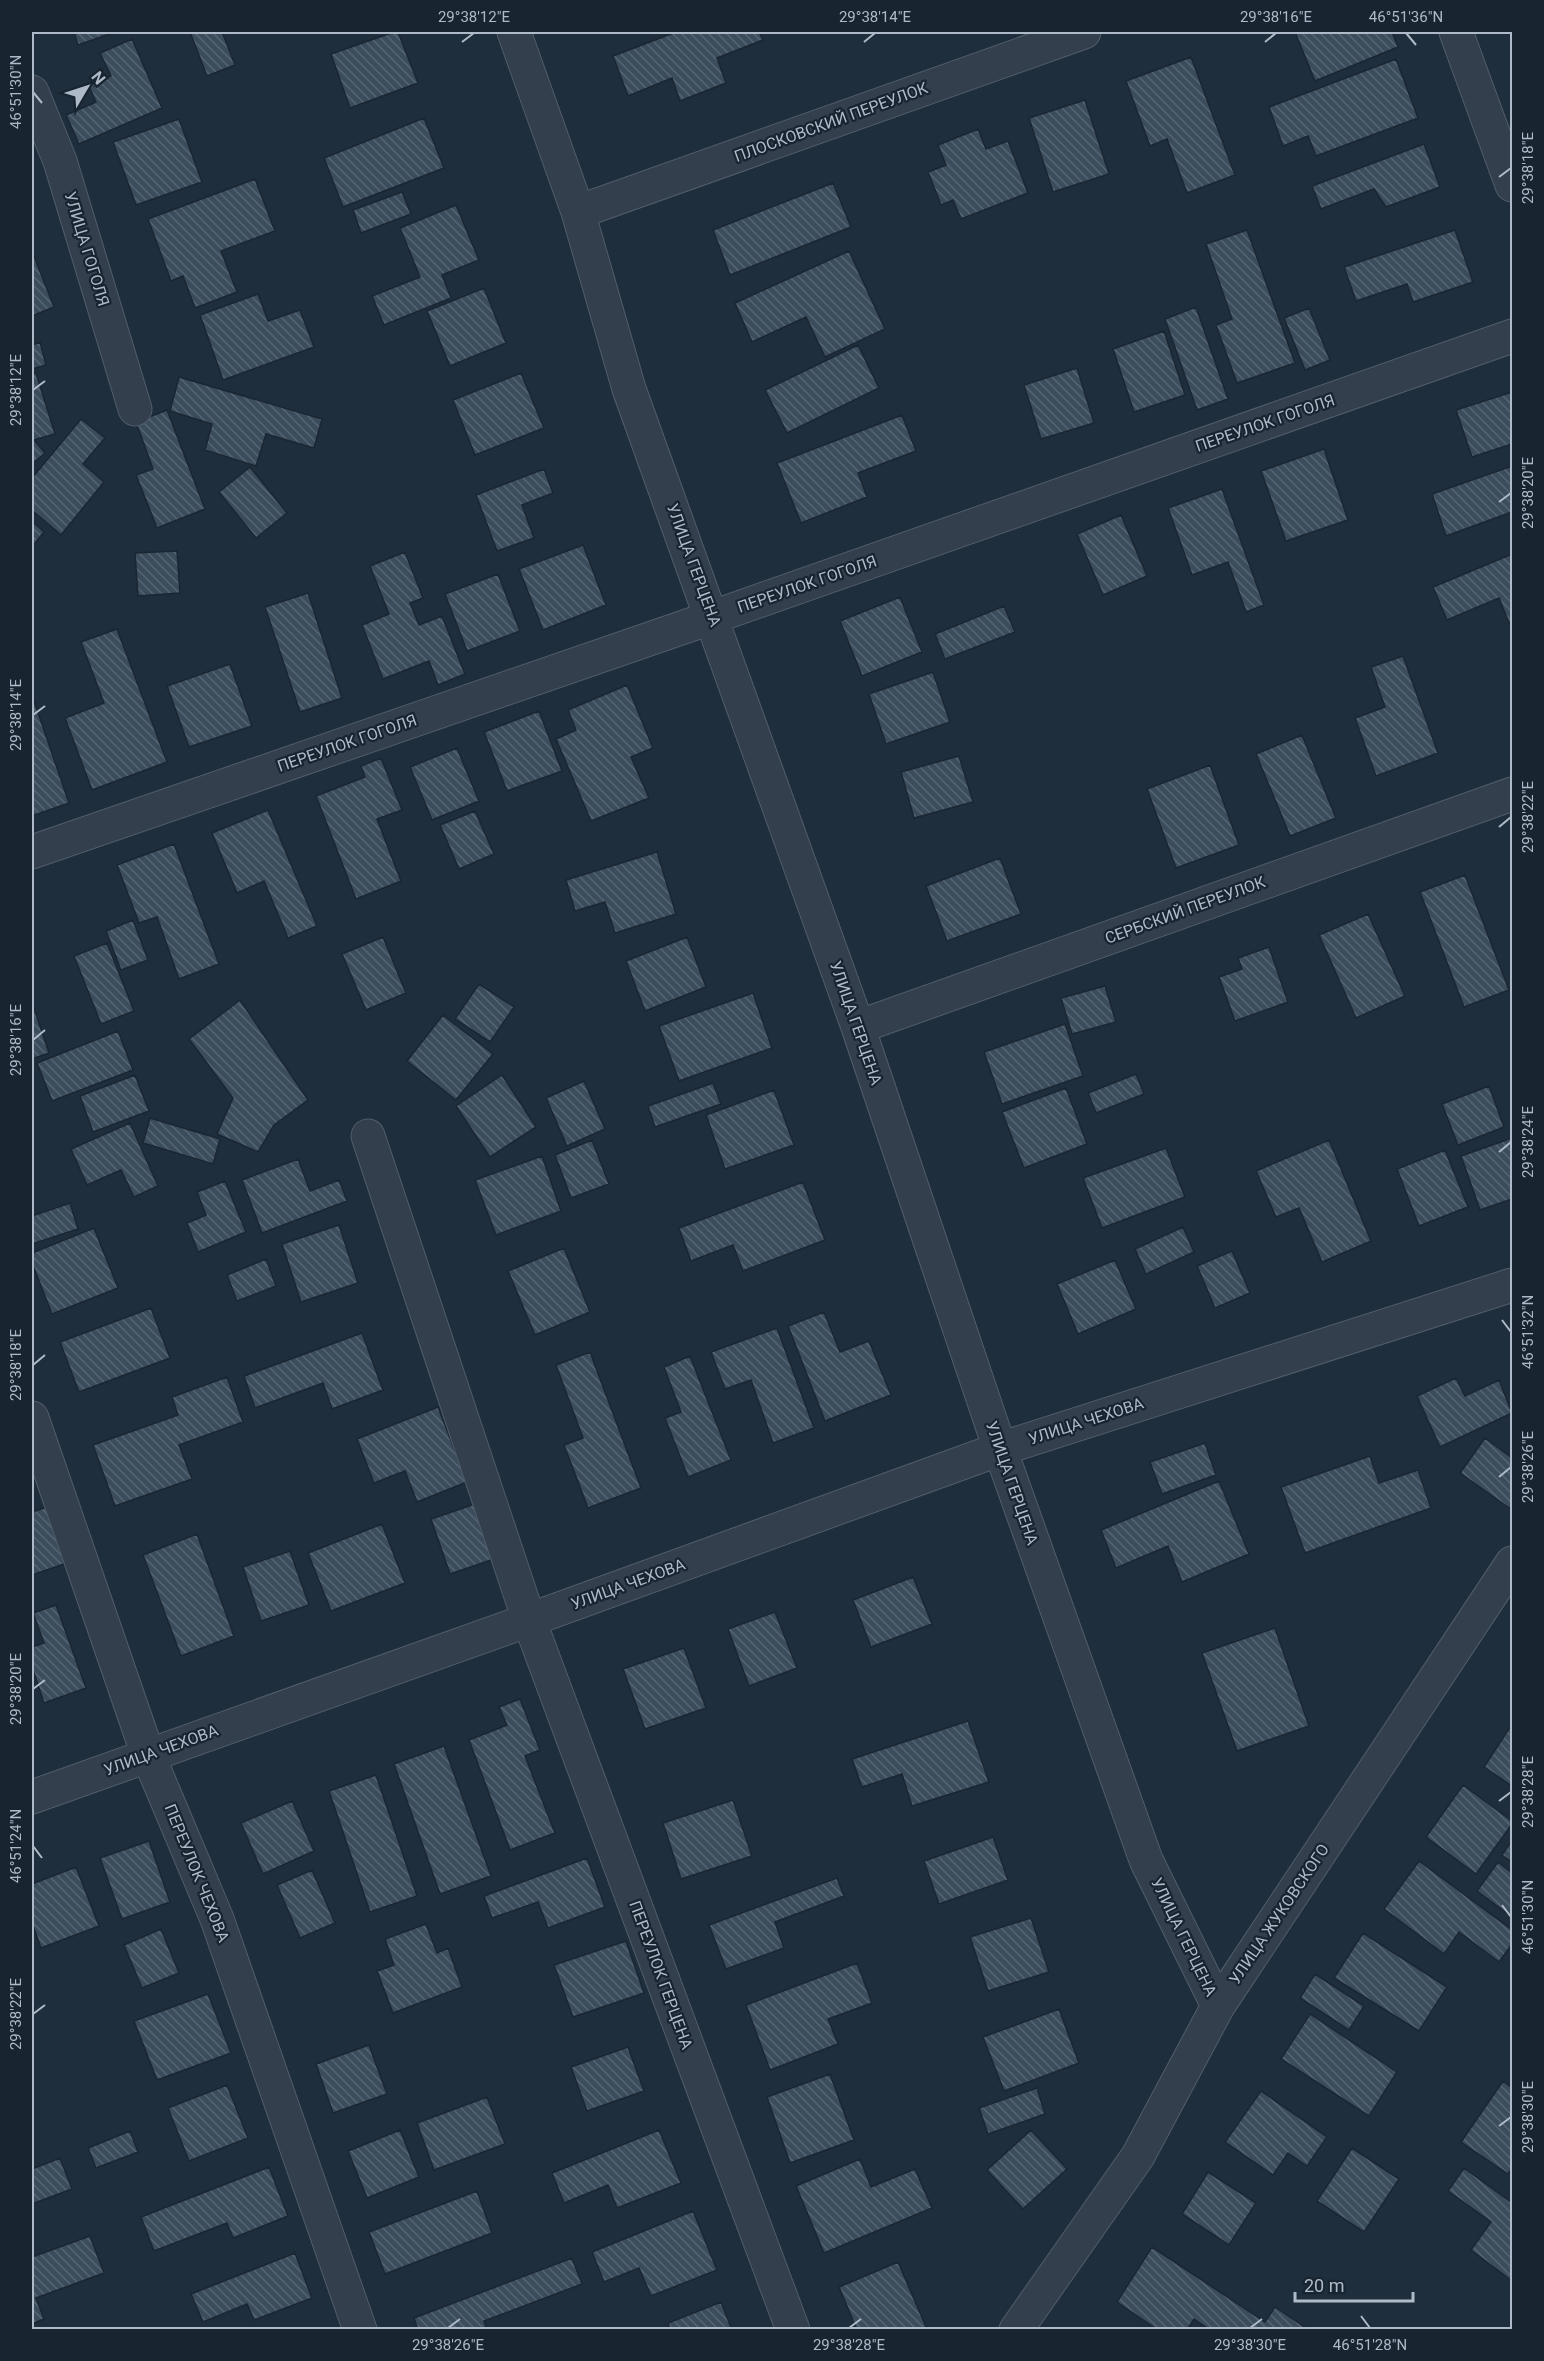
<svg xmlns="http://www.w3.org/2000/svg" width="1544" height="2361" viewBox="0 0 1544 2361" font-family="Roboto,sans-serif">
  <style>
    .building { fill: url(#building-back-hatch); stroke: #1b2633; stroke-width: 1.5 }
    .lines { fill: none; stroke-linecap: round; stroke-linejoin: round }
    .minor-casing { stroke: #515d6a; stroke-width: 35 }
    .minor { stroke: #333f4c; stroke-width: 33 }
    .ticks { fill: none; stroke: #aebac8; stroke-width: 2 }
    .labels { text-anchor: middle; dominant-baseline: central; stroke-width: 4.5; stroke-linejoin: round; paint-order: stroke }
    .street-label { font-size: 16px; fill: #aebac8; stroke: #192431 }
    .neatline { fill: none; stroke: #aebac8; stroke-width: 2 }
    .ticks-label { font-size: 15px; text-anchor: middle; fill: #aebac8 }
  </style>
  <defs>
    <pattern id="building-back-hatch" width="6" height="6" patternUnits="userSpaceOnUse" patternTransform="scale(1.5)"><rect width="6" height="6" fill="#3b4c5c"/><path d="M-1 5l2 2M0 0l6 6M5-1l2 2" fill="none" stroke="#556472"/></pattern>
  </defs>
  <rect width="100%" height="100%" fill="#1f2e3c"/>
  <path class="building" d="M74 32H115L78 45Z
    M190 32H222L235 65 207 76Z
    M394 32H398L418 83 350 108 331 54Z
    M676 32H759L763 40 717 58 726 83 680 101 672 78 628 96 613 56Z
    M1295 32H1392L1398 47 1315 81Z
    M132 39 162 108 79 144 66 115 96 102 89 86 111 76 100 53Z
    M1191 57 1235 175 1187 193 1167 139 1150 146 1126 81Z
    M1396 59 1418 118 1316 156 1308 136 1283 146 1269 107Z
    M1085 100 1109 174 1053 192 1029 118Z
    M424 118 444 168 343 207 324 158Z
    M179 119 202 182 136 205 113 142Z
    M978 129 986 149 1008 141 1028 193 961 219 953 200 941 205 928 172 946 165 938 145Z
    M1424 144 1440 187 1386 207 1374 189 1321 209 1312 186Z
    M255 179 275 231 221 251 237 292 195 308 183 276 171 281 148 219Z
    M833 183 851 227 730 275 713 230Z
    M402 192 411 214 361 233 353 210Z
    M456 205 479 260 442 275 451 298 384 325 372 296 420 277 400 228Z
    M1247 230 1295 363 1237 383 1216 325 1232 319 1206 244Z
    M1455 230 1473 282 1413 302 1407 284 1356 301 1344 267Z
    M32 251 54 307 32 316Z
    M849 251 885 329 825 357 806 317 752 342 735 303Z
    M484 288 506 343 450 366 427 311Z
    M258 294 268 321 300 310 314 347 223 380 200 315Z
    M1196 307 1228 399 1197 410 1165 319Z
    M1309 308 1330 360 1305 370 1284 318Z
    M1164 331 1185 395 1134 412 1113 349Z
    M40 342 46 365 32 369V345Z
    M858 345 879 388 787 433 765 390Z
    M1077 368 1094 423 1041 439 1024 385Z
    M36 373 55 434 34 440 45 453 32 464V374Z
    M521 373 544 428 475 455 453 400Z
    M179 377 322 419 314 448 266 434 256 466 205 450 212 424 170 411Z
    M1512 392V444L1472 457 1456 410Z
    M167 410 205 509 157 528 136 475 153 469 136 422Z
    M902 415 916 451 858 473 867 497 801 523 777 463Z
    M81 419 105 438 83 464 104 482 61 535 32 510V478Z
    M1324 449 1348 520 1286 541 1261 471Z
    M1512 466V512L1446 536 1432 494Z
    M250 467 287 513 256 538 219 492Z
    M544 469 553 493 522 505 534 538 497 551 476 495Z
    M1222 489 1264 605 1246 612 1228 562 1192 575 1168 508Z
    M1121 515 1147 576 1103 595 1077 534Z
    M32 521 44 532 32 547Z
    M583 545 606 605 543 630 519 569Z
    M177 551 180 593 138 596 135 553Z
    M405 552 423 598 410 603 419 625 442 616 465 674 438 685 429 661 383 679 362 625 389 614 370 566Z
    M1512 554V622L1509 623 1499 598 1447 620 1433 587Z
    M498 574 520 631 467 651 445 594Z
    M308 593 342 698 300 712 265 607Z
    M900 597 922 652 862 676 840 621Z
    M1004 606 1015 632 945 659 935 634Z
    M117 629 167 762 92 790 65 718 104 703 81 642Z
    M1403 656 1438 753 1376 776 1355 718 1385 707 1371 667Z
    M230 664 252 726 189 747 167 686Z
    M933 672 950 722 886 744 869 694Z
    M627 685 653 748 631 757 649 798 591 821 556 739 576 730 568 710Z
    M32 695 69 803 32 816Z
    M539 711 562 771 507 791 484 732Z
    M1302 735 1336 818 1290 836 1256 754Z
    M457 748 479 801 432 820 410 767Z
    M959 756 973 802 914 818 901 772Z
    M381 758 402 810 377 819 401 881 356 899 316 796 365 777 361 766Z
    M1210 765 1239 845 1176 868 1147 789Z
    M268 810 317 926 288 938 264 881 237 893 212 833Z
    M475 811 494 854 459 869 440 825Z
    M174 844 219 964 179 979 157 917 139 923 117 865Z
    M657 852 676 914 615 933 605 902 575 911 566 880Z
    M1000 858 1021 914 947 941 926 886Z
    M1465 875 1509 990 1464 1007 1420 892Z
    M1368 914 1405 996 1356 1018 1319 935Z
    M133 920 148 960 121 970 106 931Z
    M383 937 406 993 366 1010 342 954Z
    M687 937 706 987 645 1011 626 961Z
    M107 943 134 1011 101 1024 74 956Z
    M1269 947 1288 1002 1235 1021 1219 977 1242 969 1238 958Z
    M479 984 514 1007 490 1042 455 1019Z
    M1105 986 1116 1022 1072 1034 1061 998Z
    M753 993 772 1048 679 1081 659 1026Z
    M240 1000 308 1100 274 1125 258 1152 217 1134 233 1098 189 1039Z
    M32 1002 49 1053 32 1059Z
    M443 1015 493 1054 456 1100 407 1061Z
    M1065 1024 1083 1076 1002 1104 984 1052Z
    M118 1031 133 1070 52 1101 37 1063Z
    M1136 1074 1144 1094 1096 1113 1088 1093Z
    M135 1075 149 1111 93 1132 80 1096Z
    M502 1075 536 1127 490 1157 456 1106Z
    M584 1081 605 1129 567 1146 546 1098Z
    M713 1083 721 1104 655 1127 648 1106Z
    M1489 1086 1504 1127 1458 1145 1442 1104Z
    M1066 1088 1087 1144 1024 1168 1002 1112Z
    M774 1090 794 1145 725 1169 706 1115Z
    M150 1118 220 1139 213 1164 143 1143Z
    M130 1123 158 1186 134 1197 121 1170 87 1185 71 1149Z
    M1512 1138V1199L1480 1210 1461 1156Z
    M592 1140 609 1184 571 1198 555 1155Z
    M1329 1140 1371 1241 1322 1262 1299 1208 1276 1217 1256 1171Z
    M1166 1148 1185 1197 1102 1228 1083 1178Z
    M1445 1150 1468 1207 1419 1226 1397 1169Z
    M542 1156 561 1211 496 1235 475 1180Z
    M298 1159 310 1191 339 1180 347 1201 262 1233 242 1180Z
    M225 1181 246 1232 198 1252 187 1223 206 1215 197 1192Z
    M803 1182 825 1240 743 1271 733 1245 691 1261 679 1228Z
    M70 1203 78 1229 32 1244V1216Z
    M339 1225 358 1283 301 1302 282 1244Z
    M1183 1227 1194 1252 1146 1274 1135 1249Z
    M94 1228 118 1288 52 1314 32 1263V1253Z
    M564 1248 590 1312 535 1335 508 1271Z
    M1232 1251 1250 1293 1215 1308 1197 1266Z
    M266 1259 276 1286 237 1301 227 1275Z
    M1115 1260 1136 1309 1078 1334 1057 1284Z
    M151 1308 170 1358 79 1392 60 1342Z
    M824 1312 840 1352 869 1341 891 1395 825 1421 788 1326Z
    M777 1328 814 1428 773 1443 751 1380 725 1389 711 1352Z
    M362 1333 383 1390 332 1409 323 1383 255 1408 244 1376Z
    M590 1352 641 1488 588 1508 564 1445 583 1438 556 1365Z
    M690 1356 731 1460 688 1477 665 1418 681 1412 664 1367Z
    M227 1377 243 1422 179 1445 192 1479 115 1506 93 1445 178 1415 172 1397Z
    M1456 1378 1465 1396 1499 1380 1512 1413 1440 1447 1417 1396Z
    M438 1407 467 1482 417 1502 405 1471 374 1483 357 1439Z
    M1485 1438 1512 1458V1510L1460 1473Z
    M1205 1443 1216 1475 1162 1494 1150 1462Z
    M1370 1456 1379 1483 1418 1470 1431 1508 1305 1553 1281 1487Z
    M1219 1481 1249 1554 1182 1582 1168 1546 1116 1568 1101 1530Z
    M478 1503 497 1558 450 1574 431 1519Z
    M47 1507 67 1563 32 1575V1512Z
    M382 1524 405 1583 331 1611 308 1553Z
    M197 1534 234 1636 181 1656 143 1555Z
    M290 1551 309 1605 261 1621 243 1567Z
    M913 1577 932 1624 871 1647 853 1600Z
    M56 1605 86 1688 44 1703 32 1667V1647L44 1643 33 1613Z
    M775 1612 797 1668 749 1686 728 1629Z
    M1275 1628 1309 1726 1237 1751 1202 1653Z
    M684 1648 706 1708 645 1729 623 1669Z
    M520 1699 540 1750 525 1756 555 1833 510 1850 469 1740 507 1725 499 1707Z
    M968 1721 989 1782 912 1806 902 1774 862 1787 852 1759Z
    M1512 1724V1786L1484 1767Z
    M444 1746 491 1876 440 1894 394 1764Z
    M376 1775 417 1896 370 1912 329 1791Z
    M1463 1785 1512 1821V1824L1476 1874 1426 1837Z
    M733 1800 752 1856 681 1879 663 1823Z
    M292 1801 314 1851 263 1874 241 1823Z
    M993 1837 1008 1880 939 1904 924 1861Z
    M1512 1840V1862L1502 1855Z
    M149 1841 170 1902 122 1919 100 1858Z
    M587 1858 605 1907 548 1928 538 1902 492 1918 484 1896Z
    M1419 1861 1512 1930V1944L1499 1962 1459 1932 1444 1954 1384 1909Z
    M1498 1862 1512 1873V1917L1477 1891Z
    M76 1867 99 1926 41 1948 32 1923V1884Z
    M312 1870 335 1923 300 1938 277 1885Z
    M837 1878 844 1896 775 1922 784 1948 726 1969 709 1925Z
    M1031 1918 1049 1972 988 1991 970 1937Z
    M426 1924 437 1953 448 1948 462 1987 393 2013 377 1971 394 1965 385 1939Z
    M161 1929 179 1973 142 1988 124 1945Z
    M1363 1933 1447 1987 1419 2031 1334 1978Z
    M626 1941 644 1993 573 2017 554 1965Z
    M857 1963 872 2003 828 2019 838 2044 770 2070 746 2005Z
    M1315 1974 1364 2006 1349 2030 1300 1998Z
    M208 1994 231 2053 157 2080 134 2021Z
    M1059 2009 1079 2063 1004 2091 983 2037Z
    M1310 2014 1397 2072 1369 2116 1281 2059Z
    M369 2045 387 2094 333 2113 316 2064Z
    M628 2047 644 2091 587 2111 571 2067Z
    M830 2074 854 2140 790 2163 767 2097Z
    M1503 2081 1512 2088V2168L1508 2174 1461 2142Z
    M227 2085 248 2138 189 2161 168 2108Z
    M1037 2088 1045 2114 988 2134 979 2108Z
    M1261 2091 1327 2137 1307 2166 1288 2153 1273 2175 1225 2142Z
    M487 2097 505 2144 434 2170 417 2123Z
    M400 2130 419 2177 367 2198 348 2151Z
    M659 2130 681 2183 617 2208 608 2185 564 2203 552 2173Z
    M1031 2130 1067 2169 1023 2209 987 2170Z
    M130 2131 138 2152 96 2168 88 2148Z
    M1352 2148 1399 2179 1364 2232 1317 2201Z
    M60 2158 72 2189 32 2204V2169Z
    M860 2159 871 2187 915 2169 932 2208 824 2253 796 2186Z
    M269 2167 288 2216 233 2238 227 2223 154 2251 141 2217Z
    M1464 2168 1512 2203V2281L1471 2250 1491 2222 1448 2191Z
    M1208 2172 1256 2203 1229 2245 1182 2214Z
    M477 2191 492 2233 385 2274 369 2232Z
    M693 2211 717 2270 651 2296 639 2268 604 2282 592 2252Z
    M90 2236 104 2273 36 2298 44 2319 32 2324V2257Z
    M1152 2247 1265 2322 1275 2307 1309 2330H1210L1194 2319 1187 2330H1158L1117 2302Z
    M295 2253 312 2298 254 2320 247 2304 203 2322 191 2294Z
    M572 2258 582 2284 484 2321 487 2330H418L414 2318Z
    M898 2262 927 2329 857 2330 839 2287Z
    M721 2302 732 2330H670L668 2323Z"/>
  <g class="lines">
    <g class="minor-casing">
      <path id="minor" d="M514 32 578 212 629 389 858 1027 1000 1449 1146 1860 1218 2006
        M1456 32 1512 185
        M32 92 60 161 135 409
        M578 212 1084 32
        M32 852 713 617 1512 336
        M858 1027 1512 794
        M368 1136 529 1620 793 2330
        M32 1418 148 1755 217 1919 360 2330
        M32 1797 529 1620 1000 1449 1512 1285
        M1016 2330 1138 2156 1218 2006 1512 1563"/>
    </g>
    <use href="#minor" class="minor"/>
  </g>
  <path class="ticks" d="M1406 33 1416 45M462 42 474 33M864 42 875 33M1265 42 1276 33M33 92 42 103M1499 177 1511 168M33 390 45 381M1499 502 1511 493M33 715 45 706M1499 827 1511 817M33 1040 45 1030M1499 1152 1511 1142M1502 1320 1511 1332M33 1365 45 1355M1499 1477 1511 1467M33 1689 45 1680M1499 1801 1511 1792M33 1846 42 1858M1502 1905 1511 1917M33 2014 45 2005M1499 2126 1511 2117M1361 2316 1370 2328M448 2328 460 2319M849 2328 861 2319M1250 2328 1262 2319"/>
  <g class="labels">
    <g class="street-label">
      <text transform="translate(831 122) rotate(-20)">ПЛОСКОВСКИЙ ПЕРЕУЛОК</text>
      <text transform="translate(87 249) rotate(73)">УЛИЦА ГОГОЛЯ</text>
      <text transform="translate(1265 423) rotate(-19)">ПЕРЕУЛОК ГОГОЛЯ</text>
      <text transform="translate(694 565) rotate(70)">УЛИЦА ГЕРЦЕНА</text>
      <text transform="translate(807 584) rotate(-19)">ПЕРЕУЛОК ГОГОЛЯ</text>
      <text transform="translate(347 743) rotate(-19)">ПЕРЕУЛОК ГОГОЛЯ</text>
      <text transform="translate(1185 910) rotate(-20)">СЕРБСКИЙ ПЕРЕУЛОК</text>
      <text transform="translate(856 1023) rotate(71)">УЛИЦА ГЕРЦЕНА</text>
      <text transform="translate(1086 1421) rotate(-18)">УЛИЦА ЧЕХОВА</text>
      <text transform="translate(1012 1483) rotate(71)">УЛИЦА ГЕРЦЕНА</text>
      <text transform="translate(628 1584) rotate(-20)">УЛИЦА ЧЕХОВА</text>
      <text transform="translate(161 1750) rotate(-20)">УЛИЦА ЧЕХОВА</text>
      <text transform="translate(197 1873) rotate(68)">ПЕРЕУЛОК ЧЕХОВА</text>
      <text transform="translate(1279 1914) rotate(-56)">УЛИЦА ЖУКОВСКОГО</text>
      <text transform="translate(1184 1937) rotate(64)">УЛИЦА ГЕРЦЕНА</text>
      <text transform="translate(661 1975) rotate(70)">ПЕРЕУЛОК ГЕРЦЕНА</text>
    </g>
  </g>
  <rect width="1544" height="2361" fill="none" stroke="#192431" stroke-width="66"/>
  <g transform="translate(87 87) rotate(51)" stroke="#192431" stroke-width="4.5" paint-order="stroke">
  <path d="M0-4.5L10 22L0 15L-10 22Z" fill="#aebac8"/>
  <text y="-9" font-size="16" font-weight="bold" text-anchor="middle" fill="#aebac8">N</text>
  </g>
  <path d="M1295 2292v9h118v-9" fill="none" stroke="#aebac8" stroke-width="3"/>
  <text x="1304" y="2292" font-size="18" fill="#aebac8" stroke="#192431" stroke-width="4.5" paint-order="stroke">20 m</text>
  <rect x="33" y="33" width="1478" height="2295" class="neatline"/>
  <g class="ticks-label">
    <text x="474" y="22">29°38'12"E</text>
    <text x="875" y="22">29°38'14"E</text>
    <text x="1276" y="22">29°38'16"E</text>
    <text x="1406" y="22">46°51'36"N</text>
    <text transform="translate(16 92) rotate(-90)" y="5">46°51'30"N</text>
    <text transform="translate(1528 168) rotate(-90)" y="5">29°38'18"E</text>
    <text transform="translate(16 390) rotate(-90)" y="5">29°38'12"E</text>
    <text transform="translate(1528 493) rotate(-90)" y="5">29°38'20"E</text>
    <text transform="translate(16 715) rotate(-90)" y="5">29°38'14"E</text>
    <text transform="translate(1528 817) rotate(-90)" y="5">29°38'22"E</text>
    <text transform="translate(16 1040) rotate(-90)" y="5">29°38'16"E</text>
    <text transform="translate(1528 1142) rotate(-90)" y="5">29°38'24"E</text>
    <text transform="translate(1528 1332) rotate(-90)" y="5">46°51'32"N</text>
    <text transform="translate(16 1365) rotate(-90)" y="5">29°38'18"E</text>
    <text transform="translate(1528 1467) rotate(-90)" y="5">29°38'26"E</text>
    <text transform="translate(16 1689) rotate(-90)" y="5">29°38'20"E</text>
    <text transform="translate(1528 1792) rotate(-90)" y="5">29°38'28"E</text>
    <text transform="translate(16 1846) rotate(-90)" y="5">46°51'24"N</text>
    <text transform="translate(1528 1917) rotate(-90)" y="5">46°51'30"N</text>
    <text transform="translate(16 2014) rotate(-90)" y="5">29°38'22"E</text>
    <text transform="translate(1528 2117) rotate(-90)" y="5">29°38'30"E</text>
    <text x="448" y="2350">29°38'26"E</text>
    <text x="849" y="2350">29°38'28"E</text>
    <text x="1250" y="2350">29°38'30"E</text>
    <text x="1370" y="2350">46°51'28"N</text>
  </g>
</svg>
